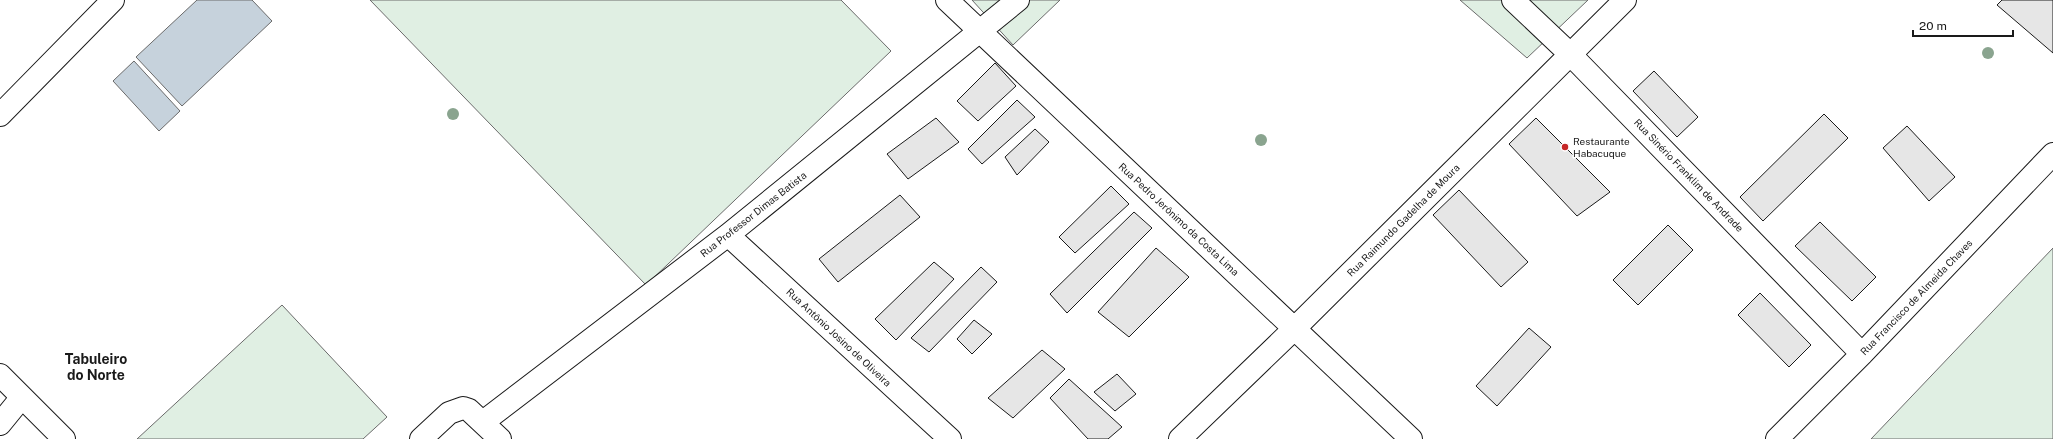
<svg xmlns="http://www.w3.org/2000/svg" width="2053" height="439" viewBox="0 0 2053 439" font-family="'Public Sans',sans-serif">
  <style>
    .green { fill: #e0efe3; stroke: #6a6a6a }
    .water { fill: #c6d2dc; stroke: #6a6a6a }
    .building { fill: #e6e6e6; stroke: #1a1a1a }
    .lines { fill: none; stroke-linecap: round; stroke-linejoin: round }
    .street-casing { stroke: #1a1a1a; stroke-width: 24 }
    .street { stroke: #fff; stroke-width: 22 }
    .tree { fill: #8aa48f }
    .poi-dot { fill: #c62828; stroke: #fff; stroke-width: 1.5 }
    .labels { text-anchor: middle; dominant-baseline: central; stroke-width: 3; stroke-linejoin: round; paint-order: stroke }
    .poi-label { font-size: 10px; fill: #1a1a1a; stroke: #fff; text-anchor: start }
    .street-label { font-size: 10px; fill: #1a1a1a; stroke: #fff }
    .district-label { font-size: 14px; font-weight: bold; fill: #1a1a1a; stroke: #fff }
  </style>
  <rect width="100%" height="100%" fill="#fff"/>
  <path class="green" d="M370 0H841L891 51 646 285Z
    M972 0H1060L1013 45Z
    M1460 0H1588L1527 58Z
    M2053 248V439H1871Z
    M282 305 387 417 363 439H137Z"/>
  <path class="water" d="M197 0H252L272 21 182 106 136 57Z
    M134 61 180 111 159 131 113 81Z"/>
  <path class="building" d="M2002 0H2053V53L1997 5Z
    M995 63 1016 86 978 121 957 101Z
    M1654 71 1698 117 1677 137 1633 91Z
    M1017 100 1035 117 982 164 968 149Z
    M1824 114 1848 138 1763 221 1740 197Z
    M936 118 959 142 908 179 887 154Z
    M1536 118 1610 192 1577 216 1509 144Z
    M1907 126 1955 177 1929 201 1883 148Z
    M1035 129 1049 142 1017 175 1005 157Z
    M1111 186 1129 204 1075 253 1059 237Z
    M1459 190 1528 262 1501 287 1433 215Z
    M900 195 920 217 838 282 819 259Z
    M1134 212 1152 228 1067 313 1050 294Z
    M1820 222 1876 277 1852 301 1795 246Z
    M1668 225 1693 250 1638 305 1613 280Z
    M1156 248 1189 277 1129 337 1098 312Z
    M934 262 954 279 896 340 875 319Z
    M981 267 997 282 929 352 911 338Z
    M1760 293 1811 345 1789 367 1738 315Z
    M974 320 992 334 972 354 957 339Z
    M1529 328 1551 347 1497 406 1476 386Z
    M1042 350 1065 369 1013 418 988 398Z
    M1117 374 1136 394 1115 411 1094 392Z
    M1069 379 1122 427 1108 439H1088L1050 398Z"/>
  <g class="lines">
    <g class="street-casing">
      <path id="street" d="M947 0 1411 439
        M1513 0 1570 54 1862 354
        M0 115 113 0
        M728 235 950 439
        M0 375 64 439
        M483 422 728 235 1018 0
        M0 424 22 397
        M421 439 449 413 463 408 469 410 500 439
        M1180 439 1295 328 1625 0
        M1777 439 1862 354 2053 154"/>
    </g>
    <use href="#street" class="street"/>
  </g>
  <g class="tree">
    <circle cx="1988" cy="53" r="6"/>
    <circle cx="453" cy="114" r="6"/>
    <circle cx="1261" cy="140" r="6"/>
  </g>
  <circle class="poi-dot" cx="1565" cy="147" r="4"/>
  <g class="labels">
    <g class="poi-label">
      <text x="1573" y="141">Restaurante<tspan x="1573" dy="12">Habacuque</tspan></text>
    </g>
    <g class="street-label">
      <text transform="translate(1689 175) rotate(46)">Rua Sinério Franklim de Andrade</text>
      <text transform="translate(753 214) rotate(-38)">Rua Professor Dimas Batista</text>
      <text transform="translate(1179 219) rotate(43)">Rua Pedro Jerônimo da Costa Lima</text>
      <text transform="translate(1403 220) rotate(-45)">Rua Raimundo Gadelha de Moura</text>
      <text transform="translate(1916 297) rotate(-46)">Rua Francisco de Almeida Chaves</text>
      <text transform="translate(839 337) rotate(43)">Rua Antônio Josino de Oliveira</text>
    </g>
    <g class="district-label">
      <text x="96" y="359">Tabuleiro<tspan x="96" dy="16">do Norte</tspan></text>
    </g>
  </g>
  <path d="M1913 30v6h100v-6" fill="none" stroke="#1a1a1a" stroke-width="2"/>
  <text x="1919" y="30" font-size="12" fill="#1a1a1a" stroke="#ffffff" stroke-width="3" paint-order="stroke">20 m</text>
</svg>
